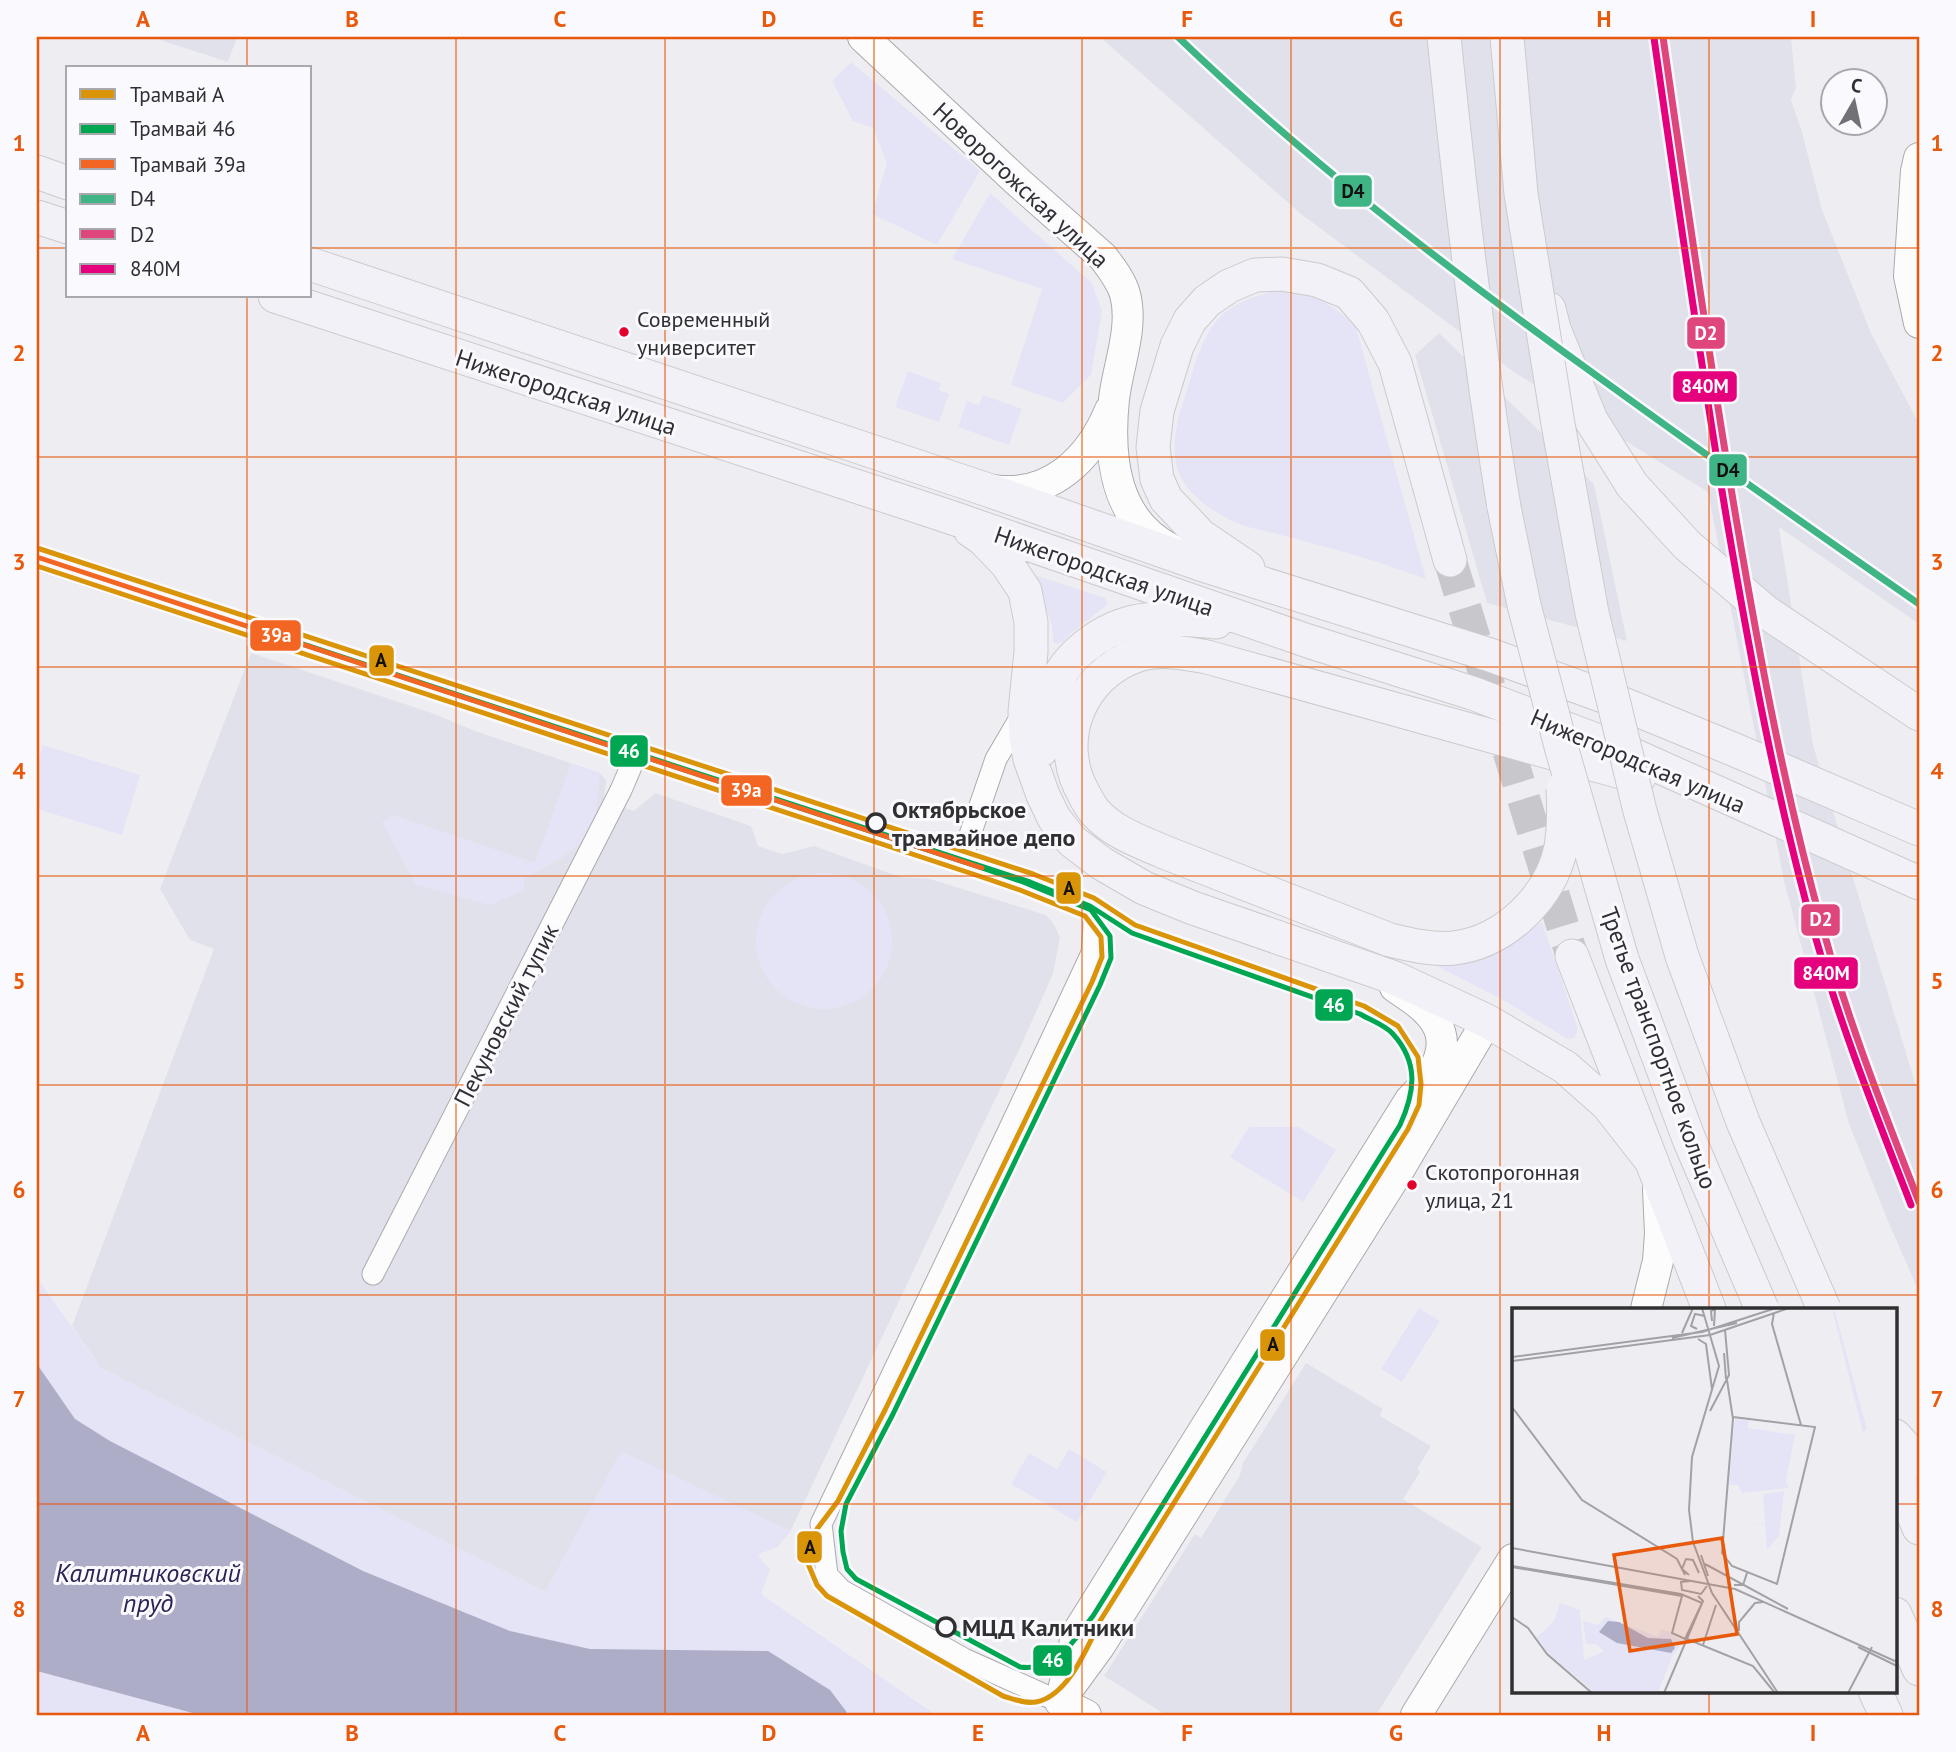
<svg xmlns="http://www.w3.org/2000/svg" width="1956" height="1752" viewBox="0 0 1956 1752" font-family="'PT Sans',sans-serif">
  <style>
    .built { fill: #e1e1eb }
    .green { fill: #e5e4f6 }
    .water { fill: #aeadc7 }
    .lines { fill: none; stroke-linecap: round; stroke-linejoin: round }
    .primary-tunnel { stroke: #c8c8cc; stroke-width: 33; stroke-dasharray: 33 17; stroke-linecap: butt }
    .street-casing { stroke: #abaaae; stroke-width: 23 }
    .secondary-casing { stroke: #abaaae; stroke-width: 32 }
    .primary-casing { stroke: #cbcbcd; stroke-width: 35 }
    .street { stroke: #fcfcfd; stroke-width: 21 }
    .secondary { stroke: #fcfcfd; stroke-width: 30 }
    .primary { stroke: #f1f1f7; stroke-width: 33 }
    .primary-bridge-casing { stroke: #cbcbcd; stroke-width: 35; stroke-linecap: butt }
    .primary-bridge { stroke: #f1f1f7; stroke-width: 33 }
    .rail-1-casing { stroke: #faf9fe; stroke-width: 12 }
    .rail-2-casing { stroke: #faf9fe; stroke-width: 12 }
    .rail-3-casing { stroke: #faf9fe; stroke-width: 12 }
    .rail-1 { stroke: #3fb485; stroke-width: 7 }
    .rail-2 { stroke: #df477c; stroke-width: 7 }
    .rail-3 { stroke: #e5007d; stroke-width: 7 }
    .tram-1-casing { stroke: #faf9fe; stroke-width: 10 }
    .tram-2-casing { stroke: #faf9fe; stroke-width: 10 }
    .tram-3-casing { stroke: #faf9fe; stroke-width: 10 }
    .tram-1 { stroke: #d99408; stroke-width: 5 }
    .tram-2 { stroke: #00a651; stroke-width: 5 }
    .tram-3 { stroke: #f26522; stroke-width: 5 }
    .grid { fill: none; stroke: #e8590c; stroke-width: 2; stroke-opacity: 0.55 }
    .bus-dot { fill: #e4002b; stroke: #faf9fe; stroke-width: 2.5 }
    .stop-dot { fill: #faf9fe; stroke: #303033; stroke-width: 3.5 }
    .labels { text-anchor: middle; dominant-baseline: central; stroke-width: 6; stroke-linejoin: round; paint-order: stroke }
    .bus-label { font-size: 22px; fill: #303033; stroke: #faf9fe; text-anchor: start }
    .street-label { font-size: 24px; fill: #303033; stroke: #faf9fe }
    .stop-label { font-size: 24px; font-weight: bold; fill: #303033; stroke: #faf9fe; text-anchor: start }
    .water-label { font-size: 26px; font-style: italic; fill: #2b2454; stroke: #faf9fe }
    .inset-road { fill: none; stroke: #a2a2a6; stroke-width: 2 }
    .view { fill: #e8590c; fill-opacity: 0.15; stroke: #e8590c; stroke-width: 3.5 }
    .inset-edge { fill: none; stroke: #303033; stroke-width: 3.5 }
    .line-badge { stroke: #faf9fe; stroke-width: 2.5 }
    .badge-label { font-size: 19px; text-anchor: middle; font-weight: bold; fill: #fff }
    .pale-badge-label { font-size: 19px; text-anchor: middle; font-weight: bold; fill: #111 }
    .neatline { fill: none; stroke: #e8590c; stroke-width: 2.5 }
    .grid-label { font-size: 23px; text-anchor: middle; font-weight: bold; fill: #e8590c }
  </style>
  <rect width="100%" height="100%" fill="#eeeef2"/>
  <path class="built" d="M151 37H237L228 62Z
    M1100 37H1791L1796 88 1791 100 1802 132 1822 210 1871 333 1919 424V624L1779 527 1813 745 1919 1096V1292L1890 1226 1849 1124 1784 881 1708 492 1514 372 1301 214Z
    M1439 333 1594 484 1627 641 1487 603 1415 355Z
    M251 653 429 712 475 731 600 773 606 780 604 800 634 811 655 793 751 826 758 846 783 854 814 846 900 877 930 879 1046 915 1053 923 1060 937 1053 974 1020 1048 951 1191 791 1530 777 1547 758 1554 761 1560 770 1570 545 1592 101 1368 72 1326 214 949 190 940 160 889Z
    M1306 1363 1383 1409 1380 1416 1431 1446 1417 1469 1420 1472 1403 1499 1482 1547 1376 1715H1166L1104 1676 1195 1534 1201 1538 1240 1475 1243 1463Z"/>
  <path class="green" d="M851 62 980 171 937 245 872 214 887 163 873 128 853 121 832 81Z
    M990 193 1092 283 1102 311 1091 375 1063 403 1011 385 1042 289 952 259Z
    M1279 290C1316 294 1327 302 1355 324L1426 579C1405 572 1383 563 1361 557 1332 548 1302 541 1273 533 1261 530 1248 528 1237 523 1214 513 1187 495 1178 471 1168 440 1182 406 1191 377 1208 321 1222 303 1279 290Z
    M908 371 941 383 939 390 949 394 939 422 895 407Z
    M983 395 1022 409 1009 445 958 427 967 401 979 405Z
    M1038 576 1105 598 1108 604 1069 635 1063 642 1056 644 1053 642 1052 626 1035 577Z
    M43 745 140 775 122 835 37 809V764Z
    M571 763 600 773C598 788 598 804 595 818 588 848 549 865 525 878L523 891 490 905 416 885 382 822 393 815 535 863Z
    M756 941a68 68 0 1 1 136 0a68 68 0 1 1-136 0Z
    M1542 922 1577 1026V1033L1574 1038 1567 1039 1505 1001 1437 966 1435 949 1512 941Z
    M1249 1127H1299L1336 1150 1303 1202 1230 1157Z
    M37 1278 101 1368 545 1592 621 1451 791 1531 777 1547 758 1554 761 1560 770 1570 761 1594 936 1715H37Z
    M1419 1308 1440 1321 1402 1382 1381 1369Z
    M1069 1449 1107 1472 1077 1522 1011 1484 1029 1453 1057 1469Z"/>
  <path class="water" d="M37 1364 75 1419 110 1441 363 1571 510 1631 590 1649 768 1651 830 1690 846 1711 847 1715H200L37 1671Z"/>
  <g class="lines">
    <path class="primary-tunnel" d="M1450 560 1572 956"/>
    <g class="street-casing">
      <path id="street" d="M37 559 1007 876 1093 907 1094 926 1092 953 1009 1130 821 1524 827 1575 841 1590 964 1659 1060 1702
        M961 861 996 759 1023 713
        M373 1274 621 790 636 755"/>
    </g>
    <g class="secondary-casing">
      <path id="secondary" d="M863 37 1018 182 1103 257C1111 268 1121 280 1125 294 1134 328 1118 365 1114 399 1108 457 1114 520 1171 549
        M1919 158 1916 171 1909 276 1919 323
        M994 490C1050 498 1090 459 1110 410
        M1646 1309 1658 1261 1660 1233 1658 1189
        M1069 1688 1099 1647 1396 1175 1487 1021
        M1060 1702 1077 1633 1410 1100C1429 1081 1453 1051 1436 1023 1427 1007 1409 997 1395 987
        M1060 1702 1086 1715
        M1416 1715 1513 1559"/>
    </g>
    <g class="primary-casing">
      <path id="primary" d="M1444 37C1460 194 1478 351 1504 507
        M37 172 68 183
        M37 217 68 227
        M310 264 985 489 1200 564 1490 655 1606 697 1735 750 1919 829
        M275 296 950 517 1308 641 1472 693 1622 750 1919 883
        M1549 309 1554 329 1591 420 1632 485 1687 545 1766 612 1919 714
        M970 530 983 539 1007 564 1025 591 1031 622V652L1025 711 1026 738 1030 759 1043 795 1054 818 1072 841 1101 863 1144 888 1193 908 1395 978 1487 1021 1565 1067 1607 1104 1650 1159
        M1248 568 1201 536 1166 499 1157 479 1153 447 1157 411 1177 346 1190 320 1207 301 1229 286 1255 275 1282 274 1317 280 1349 293 1373 321 1395 363 1450 560
        M1041 750C1045 728 1046 703 1056 682 1072 649 1110 624 1146 620 1169 617 1193 620 1216 622
        M1164 852C1139 841 1114 833 1095 812 1091 807 1087 800 1084 794 1053 741 1080 674 1138 655 1161 648 1184 653 1207 657L1639 777
        M1572 956 1709 1309
        M1895 1436 1919 1463
        M1895 1472 1919 1528
        M1895 1614 1919 1669
        M1875 1691 1886 1715"/>
    </g>
    <use href="#street" class="street"/>
    <use href="#secondary" class="secondary"/>
    <use href="#primary" class="primary"/>
    <g class="primary-bridge-casing">
      <path id="primary-bridge" d="M1507 37 1521 194 1558 424 1592 613 1640 811 1682 956 1743 1122 1824 1309
        M1504 507 1524 605 1562 750 1622 959 1689 1139 1762 1309
        M1164 852 1390 940C1411 945 1432 950 1454 948 1505 942 1551 897 1561 847 1564 828 1564 807 1563 788"/>
    </g>
    <use href="#primary-bridge" class="primary-bridge"/>
    <g class="rail-1-casing">
      <path id="rail-1" d="M1178 37C1305 159 1443 265 1586 368 1696 448 1807 526 1919 604"/>
    </g>
    <g class="rail-2-casing">
      <path id="rail-2" d="M1663 37C1686 198 1709 358 1736 518 1760 659 1786 799 1825 936 1850 1027 1885 1114 1919 1202"/>
    </g>
    <g class="rail-3-casing">
      <path id="rail-3" d="M1654 38C1677 199 1700 360 1727 521 1751 661 1777 801 1816 939 1842 1030 1877 1117 1911 1205"/>
    </g>
    <use href="#rail-1" class="rail-1"/>
    <use href="#rail-2" class="rail-2"/>
    <use href="#rail-3" class="rail-3"/>
    <g class="tram-1-casing">
      <path id="tram-1" d="M37 548 1033 874 1094 898 1135 925 1364 1006 1398 1026 1418 1057 1421 1084 1419 1105 1408 1129 1100 1621C1087 1648 1068 1696 1036 1702 1025 1704 1013 1699 1003 1696L827 1596 817 1585 806 1559 814 1533 838 1501 885 1410 1092 982 1102 957 1101 937 1085 916 1020 890 979 876 37 566"/>
    </g>
    <g class="tram-2-casing">
      <path id="tram-2" d="M272 634 1030 882 1090 906 1132 933 1360 1014C1370 1020 1385 1025 1393 1034 1419 1063 1415 1092 1400 1125L1093 1616C1073 1641 1057 1672 1020 1667L856 1579 847 1569 843 1552 841 1531 846 1504 893 1414 1100 985 1111 958 1110 936 1091 910 1023 882 982 868Z"/>
    </g>
    <g class="tram-3-casing">
      <path id="tram-3" d="M40 558 982 868"/>
    </g>
    <use href="#tram-1" class="tram-1"/>
    <use href="#tram-2" class="tram-2"/>
    <use href="#tram-3" class="tram-3"/>
  </g>
  <path class="grid" d="M247 37V68M456 37V1715M665 37V1715M874 37V1715M1082 37V1715M1291 37V1715M1500 37V1715M1709 37V1309M37 248H68M310 248H1919M247 296V1715M37 457H1919M37 667H1919M37 876H1919M37 1085H1919M37 1295H1919M37 1504H1513M1895 1504H1919M1709 1691V1715"/>
  <g class="bus-dot">
    <circle cx="624" cy="332" r="6"/>
    <circle cx="1412" cy="1185" r="6"/>
  </g>
  <g class="stop-dot">
    <circle cx="876" cy="823" r="9"/>
    <circle cx="946" cy="1627" r="9"/>
  </g>
  <g class="labels">
    <g class="bus-label">
      <text x="637" y="319">Современный<tspan x="637" dy="28">университет</tspan></text>
      <text x="1425" y="1172">Скотопрогонная<tspan x="1425" dy="28">улица, 21</tspan></text>
    </g>
    <g class="street-label">
      <text transform="translate(1021 185) rotate(43)">Новорогожская улица</text>
      <text transform="translate(566 392) rotate(18)">Нижегородская улица</text>
      <text transform="translate(1104 571) rotate(19)">Нижегородская улица</text>
      <text transform="translate(1638 761) rotate(23)">Нижегородская улица</text>
      <text transform="translate(506 1015) rotate(-63)">Пекуновский тупик</text>
      <text transform="translate(1659 1048) rotate(70)">Третье транспортное кольцо</text>
    </g>
    <g class="stop-label">
      <text x="892" y="809">Октябрьское<tspan x="892" dy="28">трамвайное депо</tspan></text>
      <text x="962" y="1627">МЦД Калитники</text>
    </g>
    <g class="water-label">
      <text x="148" y="1572">Калитниковский<tspan x="148" dy="30">пруд</tspan></text>
    </g>
  </g>
  <g transform="translate(1512 1308)">
    <rect width="385" height="385" fill="#eeeef2"/>
    <path d="M322 0 355 121 351 125 321 5ZM223 111 237 112 236 120 283 127 274 173 277 180 230 185 226 177H217ZM272 183 267 228 255 242 253 216 239 215H253L251 186ZM48 295 68 302 72 352 92 343 84 336H74L71 313 85 317 94 309 146 329 149 321 159 324 171 334 160 349 146 385H83L35 344 25 329 42 313Z" fill="#e5e4f6"/>
    <path d="M96 313 107 314 136 330 159 331 163 340 159 345 105 335 87 324Z" fill="#aeadc7"/>
    <path class="inset-road" d="M190 0 207 58 180 149 177 202 181 234 200 285 266 385M262 5 260 16 289 117M200 13 199 3 203 1 202 18M185 21 179 18 183 6 193 8M170 25 181 0M160 30 225 15M186 31 194 36 200 81M212 45 214 71M0 49 190 24 264 0M0 53 198 27 277 0M215 72 221 111 210 245 220 258 265 276 303 119 221 109M0 99 70 192 165 251 173 267M198 103 217 67 213 22M0 240 223 281 385 354M189 247 196 268M193 256 276 301M0 258 169 286 190 295 173 331 160 325 170 288 0 259M177 267 170 261 174 251 181 252 187 265M178 273 169 274 170 282 189 286 195 278M222 277H231L235 265M0 309 16 320 35 346 80 385M227 323V314L243 295 251 294M175 331 241 358 263 385M191 337 204 297M346 339 385 358M152 385 191 293 186 288M336 385 360 339"/>
    <path class="view" d="M210 230 225 326 118 343 102 247Z"/>
    <rect width="385" height="385" class="inset-edge"/>
  </g>
  <g class="line-badge">
    <rect x="1333" y="174" width="40" height="34" rx="7" fill="#3fb485"/>
    <rect x="1686" y="316" width="40" height="34" rx="7" fill="#df477c"/>
    <rect x="1672" y="370" width="66" height="33" rx="7" fill="#e5007d"/>
    <rect x="1708" y="453" width="40" height="34" rx="7" fill="#3fb485"/>
    <rect x="249" y="619" width="53" height="33" rx="7" fill="#f26522"/>
    <rect x="368" y="644" width="27" height="33" rx="7" fill="#d99408"/>
    <rect x="609" y="734" width="40" height="34" rx="7" fill="#00a651"/>
    <rect x="720" y="774" width="53" height="33" rx="7" fill="#f26522"/>
    <rect x="1055" y="871" width="27" height="34" rx="7" fill="#d99408"/>
    <rect x="1800" y="903" width="41" height="34" rx="7" fill="#df477c"/>
    <rect x="1793" y="956" width="66" height="34" rx="7" fill="#e5007d"/>
    <rect x="1314" y="988" width="40" height="34" rx="7" fill="#00a651"/>
    <rect x="1259" y="1328" width="27" height="34" rx="7" fill="#d99408"/>
    <rect x="796" y="1530" width="27" height="34" rx="7" fill="#d99408"/>
    <rect x="1032" y="1644" width="41" height="33" rx="7" fill="#00a651"/>
  </g>
  <g class="badge-label">
    <text x="1706" y="340">D2</text>
    <text x="1705" y="393">840М</text>
    <text x="276" y="642">39а</text>
    <text x="629" y="758">46</text>
    <text x="746" y="797">39а</text>
    <text x="1821" y="926">D2</text>
    <text x="1826" y="980">840М</text>
    <text x="1334" y="1012">46</text>
    <text x="1053" y="1667">46</text>
  </g>
  <g class="pale-badge-label">
    <text x="1353" y="198">D4</text>
    <text x="1728" y="477">D4</text>
    <text x="381" y="667">А</text>
    <text x="1069" y="895">А</text>
    <text x="1273" y="1351">А</text>
    <text x="810" y="1554">А</text>
  </g>
  <rect width="1956" height="1752" fill="none" stroke="#faf9fe" stroke-width="77"/>
  <rect x="66" y="66" width="245" height="231" fill="#faf9fe" stroke="#a9a9ad" stroke-width="2"/>
  <rect x="80" y="89" width="35" height="10" fill="#d99408" stroke="#a9a9ad" stroke-width="2"/>
  <text x="130" y="102" font-size="21" fill="#303033">Трамвай А</text>
  <rect x="80" y="124" width="35" height="10" fill="#00a651" stroke="#a9a9ad" stroke-width="2"/>
  <text x="130" y="136" font-size="21" fill="#303033">Трамвай 46</text>
  <rect x="80" y="159" width="35" height="10" fill="#f26522" stroke="#a9a9ad" stroke-width="2"/>
  <text x="130" y="172" font-size="21" fill="#303033">Трамвай 39а</text>
  <rect x="80" y="194" width="35" height="10" fill="#3fb485" stroke="#a9a9ad" stroke-width="2"/>
  <text x="130" y="206" font-size="21" fill="#303033">D4</text>
  <rect x="80" y="229" width="35" height="10" fill="#df477c" stroke="#a9a9ad" stroke-width="2"/>
  <text x="130" y="242" font-size="21" fill="#303033">D2</text>
  <rect x="80" y="264" width="35" height="10" fill="#e5007d" stroke="#a9a9ad" stroke-width="2"/>
  <text x="130" y="276" font-size="21" fill="#303033">840М</text>
  <g transform="translate(1854 102) rotate(9)"><circle r="33" fill="#faf9fe" stroke="#a9a9ad" stroke-width="2"/>
  <path d="M0-5L12 26L0 18L-12 26Z" fill="#727276"/>
  <text y="-10" font-size="19" font-weight="bold" text-anchor="middle" fill="#303033">С</text>
  </g>
  <rect x="38" y="38" width="1880" height="1676" class="neatline"/>
  <g class="grid-label">
    <text x="143" y="27">A</text>
    <text x="352" y="27">B</text>
    <text x="560" y="27">C</text>
    <text x="769" y="27">D</text>
    <text x="978" y="27">E</text>
    <text x="1187" y="27">F</text>
    <text x="1396" y="27">G</text>
    <text x="1604" y="27">H</text>
    <text x="1813" y="27">I</text>
    <text x="19" y="151">1</text>
    <text x="1937" y="151">1</text>
    <text x="19" y="361">2</text>
    <text x="1937" y="361">2</text>
    <text x="19" y="570">3</text>
    <text x="1937" y="570">3</text>
    <text x="19" y="779">4</text>
    <text x="1937" y="779">4</text>
    <text x="19" y="989">5</text>
    <text x="1937" y="989">5</text>
    <text x="19" y="1198">6</text>
    <text x="1937" y="1198">6</text>
    <text x="19" y="1407">7</text>
    <text x="1937" y="1407">7</text>
    <text x="19" y="1617">8</text>
    <text x="1937" y="1617">8</text>
    <text x="143" y="1741">A</text>
    <text x="352" y="1741">B</text>
    <text x="560" y="1741">C</text>
    <text x="769" y="1741">D</text>
    <text x="978" y="1741">E</text>
    <text x="1187" y="1741">F</text>
    <text x="1396" y="1741">G</text>
    <text x="1604" y="1741">H</text>
    <text x="1813" y="1741">I</text>
  </g>
</svg>
